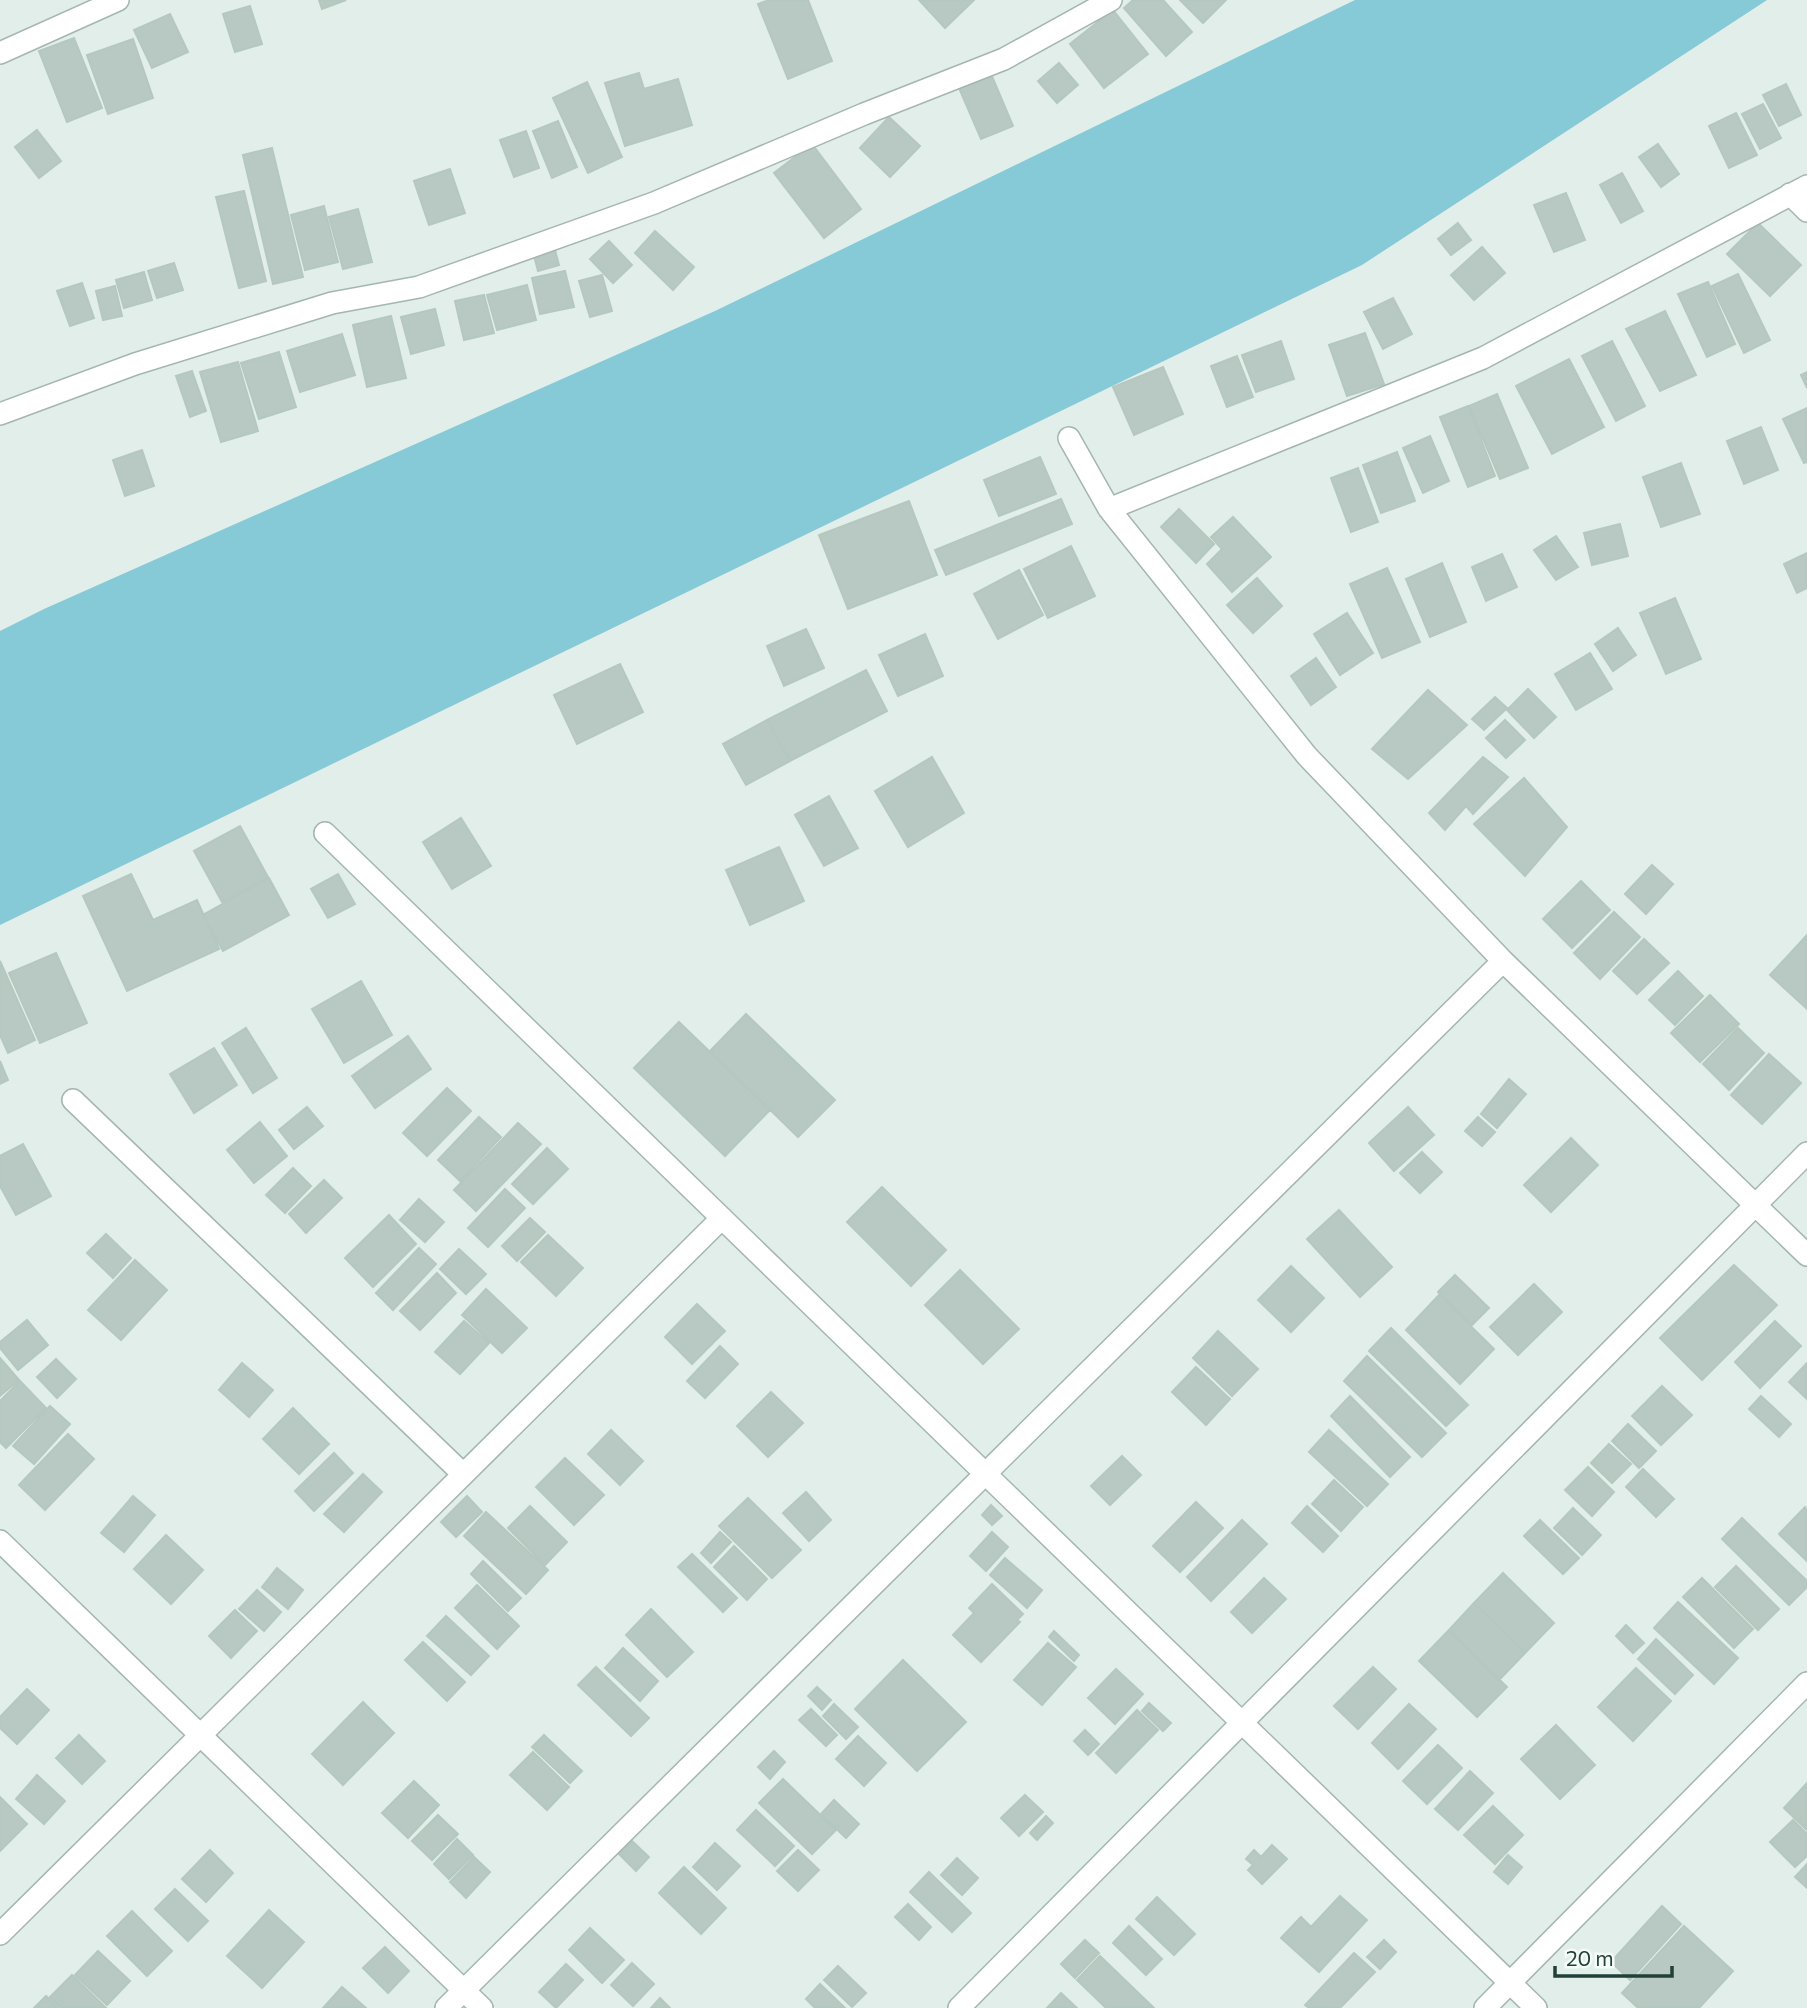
<svg xmlns="http://www.w3.org/2000/svg" width="1807" height="2008" viewBox="0 0 1807 2008" font-family="Commissioner,sans-serif">
  <style>
    .water { fill: #86c9d7 }
    .building { fill: #b7c9c2; stroke: #b4c8c0; stroke-width: 2 }
    .lines { fill: none; stroke-linecap: round; stroke-linejoin: round }
    .minor-casing { stroke: #a4b6b0; stroke-width: 24 }
    .minor { stroke: #fff; stroke-width: 21 }
  </style>
  <rect width="100%" height="100%" fill="#e2eee9"/>
  <path class="water" d="M1355 0H1767L1362 265 0 925V631L44 609 715 311Z"/>
  <path class="building" d="M319 0H346L322 9Z
    M769 0H808L832 61 788 79 758 4Z
    M919 0H974L945 28Z
    M1133 0H1163L1192 32 1166 56 1124 8Z
    M1180 0H1226L1203 23Z
    M250 6 262 44 235 52 223 14Z
    M1113 10 1148 54 1104 88 1070 44Z
    M170 14 188 52 152 68 134 30Z
    M74 38 102 108 67 122 39 51Z
    M133 39 153 98 108 114 87 55Z
    M1059 63 1078 85 1057 103 1038 81Z
    M639 73 644 89 678 79 692 125 625 146 605 83Z
    M991 74 1013 126 981 139 959 88Z
    M587 82 622 157 588 173 553 98Z
    M1786 84 1801 115 1779 126 1763 95Z
    M1763 104 1781 138 1760 149 1742 114Z
    M1736 113 1757 155 1729 168 1709 126Z
    M889 117 920 146 890 177 860 148Z
    M558 121 577 167 552 178 533 131Z
    M37 130 61 161 39 178 15 147Z
    M526 131 539 168 514 177 500 140Z
    M812 144 861 209 824 238 774 173Z
    M1658 144 1679 174 1661 187 1639 157Z
    M272 148 303 277 273 284 243 155Z
    M450 169 465 213 429 225 414 181Z
    M1622 173 1643 211 1621 223 1600 185Z
    M244 191 266 281 239 288 216 197Z
    M1566 193 1585 240 1554 252 1534 205Z
    M324 206 338 262 305 270 291 215Z
    M358 209 372 262 343 269 329 217Z
    M1458 223 1471 240 1451 255 1438 239Z
    M1758 223 1801 265 1770 296 1727 254Z
    M655 231 694 267 673 290 635 253Z
    M609 241 632 265 613 283 590 259Z
    M1482 247 1505 273 1474 300 1451 275Z
    M555 250 559 265 538 271 534 256Z
    M174 263 183 290 157 298 148 271Z
    M565 271 574 307 540 314 532 278Z
    M144 272 152 300 124 308 116 280Z
    M1738 274 1770 340 1744 353 1712 286Z
    M602 275 612 311 590 317 579 281Z
    M1708 282 1735 344 1707 357 1678 294Z
    M82 283 94 318 70 326 57 291Z
    M527 285 536 320 497 330 487 295Z
    M115 286 122 316 103 320 96 291Z
    M484 295 494 333 464 340 455 301Z
    M1393 298 1412 334 1383 349 1364 312Z
    M435 309 444 345 411 354 401 317Z
    M1665 311 1696 375 1660 391 1626 329Z
    M391 316 406 378 367 387 353 325Z
    M1365 333 1384 384 1347 396 1329 345Z
    M342 334 355 375 300 392 287 351Z
    M1281 341 1294 379 1256 392 1242 355Z
    M1612 341 1645 406 1616 421 1582 356Z
    M279 352 296 407 259 419 241 363Z
    M1237 356 1253 397 1227 407 1211 366Z
    M1569 359 1604 427 1552 454 1516 386Z
    M238 362 258 431 221 442 200 372Z
    M1163 367 1183 414 1134 435 1113 387Z
    M192 371 206 411 190 417 176 376Z
    M1807 372V388L1801 375Z
    M1497 394 1528 468 1500 479 1469 406Z
    M1468 406 1495 476 1468 487 1440 417Z
    M1807 408V462L1804 463 1783 419Z
    M1761 427 1778 470 1744 484 1727 441Z
    M1430 436 1449 481 1423 493 1403 448Z
    M142 450 154 486 125 496 113 460Z
    M1397 452 1415 501 1381 513 1363 465Z
    M1040 457 1056 494 999 516 984 480Z
    M1681 463 1700 514 1661 527 1643 477Z
    M1358 468 1378 522 1351 532 1331 478Z
    M1061 499 1072 524 946 575 935 550Z
    M909 501 937 575 848 609 819 535Z
    M1179 509 1214 544 1196 563 1161 527Z
    M1233 517 1271 557 1232 592 1207 564 1222 549 1211 537Z
    M1620 524 1628 556 1592 565 1584 533Z
    M1556 536 1578 567 1556 580 1534 550Z
    M1071 546 1095 596 1048 618 1024 569Z
    M1807 553V588L1797 593 1784 564Z
    M1502 554 1517 587 1486 601 1472 567Z
    M1442 563 1466 622 1430 637 1406 579Z
    M1387 568 1420 642 1382 658 1350 584Z
    M1019 570 1043 615 998 639 974 594Z
    M1257 578 1282 606 1253 633 1227 605Z
    M1675 598 1701 659 1666 674 1640 613Z
    M1347 613 1373 653 1340 675 1314 634Z
    M1618 628 1636 655 1613 671 1595 644Z
    M806 629 824 668 784 686 767 646Z
    M925 634 943 676 898 696 879 655Z
    M1590 653 1612 689 1576 710 1555 674Z
    M1316 658 1336 687 1311 705 1291 676Z
    M620 664 643 712 577 744 554 695Z
    M866 670 887 711 790 761 767 720Z
    M1528 689 1556 717 1534 738 1507 710Z
    M1428 690 1467 725 1408 779 1372 749Z
    M1495 697 1507 708 1484 730 1472 719Z
    M767 720 790 761 746 785 723 744Z
    M1505 720 1525 740 1506 758 1486 738Z
    M932 757 964 813 908 847 875 791Z
    M1483 757 1508 777 1473 814 1466 806 1445 830 1429 813Z
    M1524 778 1567 827 1525 876 1474 824Z
    M829 796 858 848 824 866 795 815Z
    M461 818 491 866 452 889 423 842Z
    M240 826 268 877 222 902 194 851Z
    M779 847 804 901 750 925 726 870Z
    M1652 865 1673 884 1646 914 1625 894Z
    M131 874 153 920 197 900 219 949 127 991 83 896Z
    M338 874 355 904 328 918 311 889Z
    M269 878 289 915 223 951 203 915Z
    M1581 881 1610 910 1572 948 1543 919Z
    M1614 912 1640 937 1600 979 1574 953Z
    M1807 935V1009L1770 975Z
    M1644 939 1669 963 1637 994 1613 971Z
    M56 953 87 1023 40 1043 9 973Z
    M0 961 35 1040 8 1053 0 1035Z
    M1678 971 1703 996 1675 1025 1649 1000Z
    M361 981 392 1035 344 1063 312 1009Z
    M1710 995 1739 1024 1700 1062 1671 1033Z
    M746 1014 835 1100 798 1137 710 1051Z
    M679 1022 770 1110 725 1156 634 1068Z
    M246 1028 277 1078 253 1093 222 1043Z
    M1738 1028 1764 1053 1729 1090 1703 1064Z
    M408 1036 431 1069 375 1108 352 1076Z
    M214 1048 237 1085 194 1113 170 1074Z
    M1769 1054 1801 1083 1762 1124 1731 1095Z
    M0 1061 8 1080 0 1084Z
    M1509 1079 1526 1094 1497 1128 1481 1114Z
    M447 1088 471 1111 427 1156 403 1133Z
    M307 1107 323 1126 294 1149 279 1130Z
    M1408 1107 1434 1135 1394 1171 1369 1143Z
    M479 1117 501 1137 460 1181 438 1160Z
    M1478 1117 1495 1132 1482 1146 1465 1131Z
    M260 1122 287 1156 254 1183 227 1150Z
    M518 1123 541 1144 476 1211 454 1190Z
    M1571 1138 1598 1165 1551 1212 1524 1185Z
    M23 1144 51 1196 16 1215 0 1186V1156Z
    M547 1148 568 1169 533 1204 512 1184Z
    M1422 1152 1442 1172 1420 1193 1400 1173Z
    M293 1168 311 1186 285 1213 266 1195Z
    M324 1180 342 1198 306 1233 289 1214Z
    M882 1187 946 1250 911 1286 847 1222Z
    M505 1189 525 1208 488 1247 468 1228Z
    M419 1199 444 1222 425 1242 400 1220Z
    M1339 1210 1392 1267 1360 1297 1307 1239Z
    M389 1215 416 1244 373 1287 345 1258Z
    M530 1218 545 1232 517 1261 502 1246Z
    M106 1234 131 1258 113 1278 87 1253Z
    M548 1235 583 1268 556 1296 521 1262Z
    M419 1248 436 1264 393 1310 376 1293Z
    M459 1249 486 1274 466 1294 440 1269Z
    M135 1260 167 1290 121 1340 88 1310Z
    M1734 1265 1777 1305 1702 1380 1660 1338Z
    M1291 1266 1324 1298 1291 1332 1258 1300Z
    M960 1270 1019 1329 983 1364 925 1305Z
    M437 1273 456 1293 420 1330 400 1311Z
    M1455 1275 1489 1308 1472 1325 1438 1292Z
    M1534 1284 1562 1312 1518 1355 1490 1327Z
    M486 1289 527 1328 502 1353 462 1315Z
    M1439 1295 1494 1349 1460 1384 1406 1330Z
    M697 1304 725 1331 692 1364 665 1337Z
    M27 1320 48 1345 18 1370 0 1348V1342Z
    M464 1321 489 1343 460 1374 435 1352Z
    M1775 1321 1801 1346 1760 1388 1735 1362Z
    M1391 1328 1468 1405 1446 1426 1369 1351Z
    M1218 1331 1258 1369 1232 1396 1193 1358Z
    M720 1346 738 1364 705 1398 687 1381Z
    M1367 1356 1446 1433 1422 1457 1344 1381Z
    M0 1358 19 1380 0 1396Z
    M56 1359 76 1379 57 1398 37 1377Z
    M242 1363 273 1390 249 1417 219 1390Z
    M1807 1363V1399L1789 1382Z
    M1196 1367 1230 1399 1206 1425 1172 1392Z
    M20 1381 46 1408 6 1448 0 1442V1401Z
    M1662 1386 1692 1415 1661 1445 1632 1416Z
    M771 1392 803 1423 768 1457 737 1426Z
    M1350 1396 1410 1457 1390 1477 1331 1416Z
    M1761 1396 1791 1424 1779 1437 1749 1409Z
    M50 1406 70 1424 34 1464 13 1446Z
    M293 1408 329 1444 299 1474 263 1439Z
    M1628 1424 1656 1451 1639 1468 1612 1441Z
    M611 1430 643 1461 620 1485 588 1454Z
    M1329 1430 1388 1484 1367 1506 1309 1452Z
    M68 1434 94 1459 45 1510 19 1485Z
    M1609 1444 1631 1464 1612 1483 1591 1463Z
    M334 1453 353 1473 314 1511 295 1491Z
    M1122 1456 1141 1475 1110 1505 1091 1486Z
    M565 1458 604 1495 574 1525 536 1487Z
    M1588 1467 1614 1492 1592 1516 1565 1490Z
    M1643 1469 1674 1499 1656 1517 1626 1487Z
    M363 1474 382 1492 344 1532 324 1514Z
    M1334 1480 1363 1507 1341 1531 1312 1504Z
    M806 1492 831 1520 809 1541 783 1513Z
    M133 1496 155 1515 124 1552 101 1533Z
    M467 1496 482 1512 456 1537 441 1522Z
    M748 1498 801 1550 772 1578 719 1526Z
    M1196 1502 1223 1528 1180 1572 1153 1546Z
    M991 1505 1002 1516 992 1525 982 1515Z
    M530 1506 567 1542 545 1565 508 1528Z
    M1307 1506 1338 1536 1323 1552 1292 1523Z
    M1805 1507 1807 1510V1561L1779 1534Z
    M1573 1508 1601 1535 1582 1555 1554 1528Z
    M486 1512 548 1570 526 1594 464 1536Z
    M1742 1518 1807 1581V1587L1789 1605 1722 1539Z
    M1242 1520 1267 1544 1211 1601 1187 1577Z
    M1540 1520 1579 1558 1563 1574 1524 1536Z
    M720 1532 731 1542 711 1563 701 1553Z
    M992 1532 1008 1547 986 1571 970 1556Z
    M166 1535 203 1570 171 1604 134 1569Z
    M734 1546 767 1579 747 1600 714 1567Z
    M692 1554 737 1598 723 1612 678 1567Z
    M1005 1558 1042 1590 1027 1608 990 1575Z
    M483 1561 521 1598 508 1611 471 1574Z
    M1736 1566 1779 1609 1758 1630 1715 1587Z
    M277 1568 303 1590 288 1609 262 1587Z
    M1503 1573 1554 1623 1525 1653 1474 1603Z
    M1264 1578 1286 1599 1252 1633 1231 1612Z
    M1702 1578 1753 1629 1734 1648 1683 1597Z
    M992 1584 1023 1614 1017 1620 1020 1622 981 1662 953 1635 974 1613 969 1608Z
    M477 1585 519 1626 497 1649 455 1608Z
    M257 1590 281 1612 264 1631 239 1609Z
    M1678 1602 1738 1658 1714 1684 1654 1628Z
    M1474 1603 1525 1653 1499 1680 1449 1630Z
    M651 1609 693 1652 667 1677 626 1635Z
    M235 1610 257 1631 231 1658 209 1636Z
    M446 1616 489 1656 471 1675 427 1636Z
    M1626 1625 1644 1643 1633 1653 1616 1636Z
    M1449 1630 1507 1687 1477 1717 1419 1661Z
    M1054 1631 1079 1655 1074 1661 1049 1637Z
    M1656 1639 1693 1675 1675 1694 1638 1659Z
    M423 1642 465 1682 447 1701 405 1660Z
    M1048 1643 1076 1667 1042 1705 1014 1680Z
    M623 1648 658 1681 640 1701 605 1668Z
    M903 1660 966 1722 917 1771 855 1709Z
    M596 1667 649 1718 631 1736 578 1685Z
    M1373 1667 1396 1689 1358 1729 1334 1706Z
    M1636 1668 1671 1701 1633 1741 1598 1707Z
    M1116 1669 1143 1694 1115 1724 1088 1698Z
    M817 1687 831 1700 822 1710 808 1696Z
    M27 1689 49 1710 17 1744 0 1728V1717Z
    M363 1702 394 1733 343 1785 312 1754Z
    M1149 1703 1171 1723 1163 1731 1142 1711Z
    M834 1704 858 1727 846 1739 823 1716Z
    M1409 1704 1436 1729 1398 1769 1372 1743Z
    M811 1709 837 1735 826 1746 799 1720Z
    M1137 1710 1158 1730 1116 1773 1096 1753Z
    M1556 1725 1595 1765 1560 1799 1521 1759Z
    M1085 1730 1099 1744 1088 1755 1074 1741Z
    M79 1735 105 1761 82 1784 56 1758Z
    M544 1735 582 1771 570 1783 532 1747Z
    M858 1736 886 1763 864 1786 836 1759Z
    M1438 1745 1462 1768 1427 1804 1403 1781Z
    M774 1751 785 1762 770 1779 758 1767Z
    M533 1752 569 1787 547 1810 510 1775Z
    M1470 1771 1493 1793 1458 1830 1435 1809Z
    M37 1775 65 1801 44 1824 16 1799Z
    M783 1779 836 1830 812 1854 759 1803Z
    M414 1781 439 1805 408 1838 382 1813Z
    M1807 1783V1830L1784 1808Z
    M1025 1795 1043 1812 1019 1836 1001 1818Z
    M0 1797 27 1824 0 1851Z
    M834 1800 859 1824 846 1838 821 1814Z
    M1493 1806 1523 1835 1495 1864 1464 1835Z
    M756 1810 794 1846 775 1866 737 1830Z
    M438 1815 458 1834 432 1860 412 1841Z
    M1046 1816 1053 1823 1037 1840 1030 1833Z
    M1793 1820 1807 1834V1856L1795 1867 1770 1842Z
    M457 1839 473 1855 449 1879 434 1864Z
    M632 1841 649 1857 636 1871 619 1854Z
    M715 1843 740 1866 717 1890 693 1867Z
    M1272 1845 1287 1859 1262 1884 1248 1870 1253 1865 1246 1859 1254 1850 1261 1857Z
    M210 1850 233 1873 206 1902 182 1879Z
    M798 1850 819 1870 798 1891 777 1871Z
    M1508 1855 1522 1867 1508 1884 1494 1872Z
    M474 1857 490 1872 466 1898 450 1882Z
    M957 1858 978 1878 962 1895 941 1875Z
    M1807 1864V1888L1795 1877Z
    M684 1867 726 1908 701 1934 659 1893Z
    M929 1872 971 1913 952 1932 910 1892Z
    M175 1889 208 1921 188 1941 155 1909Z
    M1340 1896 1367 1920 1319 1972 1281 1938 1301 1917 1311 1927Z
    M1157 1897 1195 1934 1174 1955 1136 1919Z
    M908 1904 931 1927 919 1940 895 1917Z
    M1662 1906 1681 1924 1630 1980 1611 1962Z
    M269 1910 304 1942 262 1988 227 1956Z
    M132 1911 172 1951 147 1976 107 1936Z
    M1129 1926 1162 1959 1146 1975 1113 1943Z
    M1684 1926 1733 1971 1699 2008H1638L1622 1993Z
    M590 1928 624 1960 602 1983 569 1950Z
    M1085 1940 1099 1953 1075 1978 1061 1964Z
    M1384 1940 1396 1952 1380 1969 1367 1957Z
    M385 1947 409 1971 388 1993 363 1968Z
    M98 1951 130 1981 107 2005 75 1975Z
    M1354 1953 1375 1972 1340 2008H1309L1305 2005Z
    M1100 1956 1154 2008H1106L1077 1980Z
    M632 1963 654 1984 633 2006 611 1985Z
    M566 1964 583 1980 556 2008 539 1992Z
    M838 1966 866 1993 852 2007 824 1980Z
    M72 1975 106 2008H61L50 1997Z
    M820 1984 845 2008H815L806 1999Z
    M342 1987 366 2008H323Z
    M1061 1993 1077 2008H1047Z
    M46 1996 58 2008H34Z
    M660 1998 670 2008H651Z"/>
  <g class="lines">
    <g class="minor-casing">
      <path id="minor" d="M0 53 118 0
        M1790 194 1807 211
        M0 414 135 364 332 303 419 287 654 203 864 114 1004 59 1111 0
        M1069 438 1109 509 1307 756 1503 961 1807 1255
        M1109 509 1483 358 1807 186
        M325 833 1536 2008
        M73 1100 463 1474
        M0 1541 482 2008
        M0 1934 722 1218
        M446 2008 1503 961
        M959 2008 1807 1153
        M1485 2008 1807 1683"/>
    </g>
    <use href="#minor" class="minor"/>
  </g>
  <path d="M1555 1966v10h117v-10" fill="none" stroke="#214038" stroke-width="3.5"/>
  <text x="1566" y="1966" font-size="21" fill="#214038" stroke="#f3faf7" stroke-width="5" paint-order="stroke">20 m</text>
</svg>
